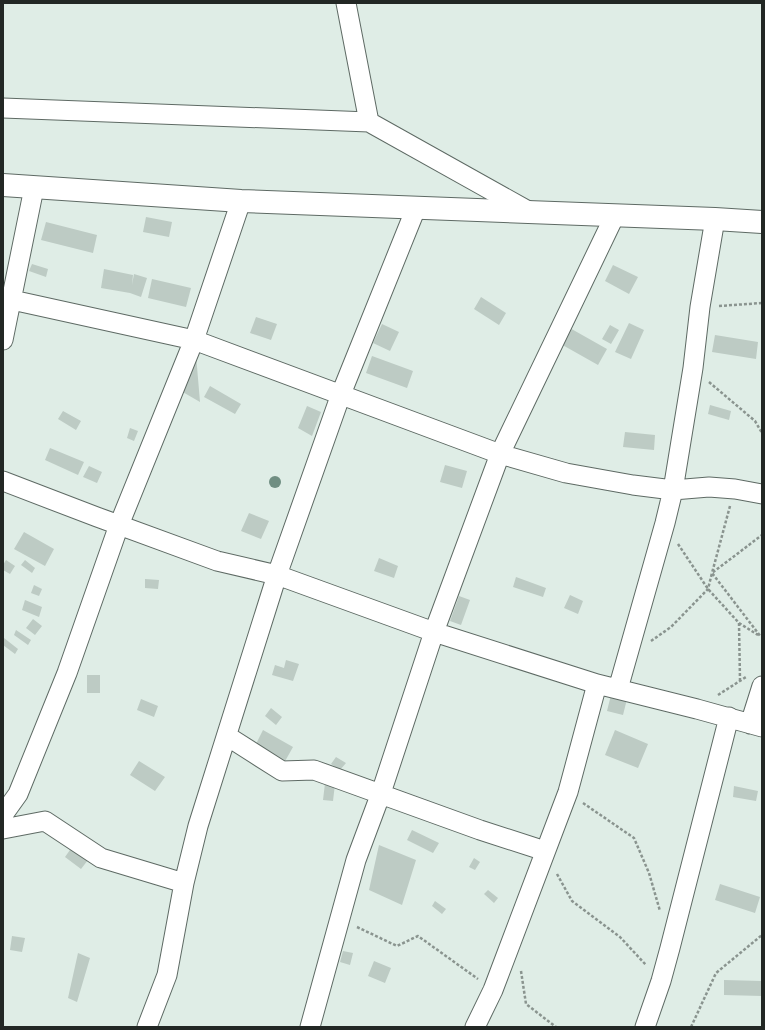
<svg xmlns="http://www.w3.org/2000/svg" width="765" height="1030" viewBox="0 0 765 1030" font-family="Inter,sans-serif">
  <style>
    .building { fill: #bdcbc4 }
    .lines { fill: none; stroke-linecap: round; stroke-linejoin: round }
    .minor-casing { stroke: #5e6a64; stroke-width: 21 }
    .tertiary-casing { stroke: #5e6a64; stroke-width: 24 }
    .path { stroke: #8a948f; stroke-width: 2.5; stroke-dasharray: 3 2; stroke-linecap: butt }
    .minor { stroke: #fff; stroke-width: 19 }
    .tertiary { stroke: #fff; stroke-width: 22 }
    .tree { fill: #708e82 }
  </style>
  <rect width="100%" height="100%" fill="#dfede6"/>
  <path class="building" d="M146 217 172 222 169 237 143 232Z
    M46 222 97 235 93 253 41 240Z
    M32 264 48 269 46 277 29 271Z
    M613 265 638 277 629 294 605 281Z
    M104 269 133 275 132 285 134 274 147 278 141 297 130 293 101 288Z
    M152 279 191 288 186 307 148 298Z
    M481 297 506 313 499 325 474 309Z
    M256 317 277 324 271 340 250 333Z
    M629 323 644 330 631 359 615 352Z
    M382 324 399 332 390 351 373 343Z
    M610 325 619 330 611 344 602 339Z
    M568 327 607 349 598 365 559 343Z
    M715 335 758 342 756 359 712 352Z
    M196 355 200 402 181 391Z
    M372 356 413 371 407 388 366 373Z
    M210 386 241 404 235 414 204 397Z
    M710 405 731 411 729 420 708 414Z
    M307 406 321 412 312 436 298 428Z
    M63 411 81 421 76 430 58 419Z
    M130 428 138 431 134 441 127 438Z
    M625 432 655 435 654 450 623 447Z
    M50 448 84 462 78 475 45 460Z
    M445 465 467 471 462 488 440 482Z
    M89 466 102 472 97 483 83 477Z
    M249 513 269 521 261 539 241 531Z
    M24 532 54 549 45 566 14 549Z
    M379 558 398 566 394 578 374 571Z
    M6 560 15 566 10 574 3 570V565Z
    M25 560 35 568 32 573 21 565Z
    M516 577 546 588 543 597 513 587Z
    M145 579 159 580 158 589 145 588Z
    M34 585 42 589 39 596 31 593Z
    M570 595 583 601 578 614 564 608Z
    M459 596 470 600 461 625 450 621Z
    M25 600 42 607 39 617 22 610Z
    M33 619 42 626 35 635 26 628Z
    M16 630 31 640 28 645 14 635Z
    M4 638 18 649 15 654 3 645Z
    M286 660 299 664 293 681 272 675 275 665 284 668Z
    M87 675H100V693H87Z
    M611 695 627 699 623 715 607 711Z
    M141 699 158 706 154 717 137 710Z
    M271 708 282 717 276 725 265 716Z
    M263 730 293 747 284 763 255 746Z
    M615 730 648 744 638 768 605 755Z
    M336 757 346 763 340 770 331 764Z
    M139 761 165 777 155 791 130 775Z
    M325 783 335 784 333 801 323 800Z
    M734 786 758 791 756 801 733 797Z
    M412 830 439 843 433 853 407 840Z
    M379 845 416 860 402 905 369 890Z
    M72 847 88 860 81 869 65 857Z
    M474 858 480 862 475 870 469 867Z
    M720 884 760 897 755 913 715 900Z
    M488 890 498 898 494 903 484 894Z
    M435 901 446 909 442 914 432 906Z
    M12 936 25 938 22 952 10 950Z
    M343 951 353 953 350 965 340 962Z
    M78 953 90 958 77 1002 68 998Z
    M374 961 391 968 385 983 368 976Z
    M724 980 762 981V996L724 995Z"/>
  <g class="lines">
    <g class="minor-casing">
      <path id="minor" d="M346 3 369 122
        M3 108 369 122 530 212
        M3 298 194 340 500 454 566 473 633 485 673 490 709 487 735 489 762 494
        M3 340 34 188
        M3 481 97 517 217 561 277 575 434 632 597 684 697 709 762 727
        M618 689 665 523 673 490 693 368 700 307 715 219
        M750 724 762 686
        M227 736 282 771 314 770 480 830 545 851
        M3 815 18 794 67 673 119 525 194 340 241 201
        M3 829 45 821 101 858 184 883
        M147 1027 167 975 184 883 198 826 277 575 341 394 416 208
        M310 1027 356 860 381 793 434 632 500 454 615 215
        M475 1027 493 990 568 792 597 684
        M645 1027 661 981 670 948 729 717"/>
    </g>
    <g class="tertiary-casing">
      <path id="tertiary" d="M3 185 241 201 715 219 762 222"/>
    </g>
    <path class="path" d="M719 306 762 303
      M709 382 755 421 762 433
      M730 506 712 573 761 637
      M678 544 708 589 739 623 758 635
      M739 623 740 680
      M651 641 671 627 708 589 712 573 762 535
      M718 695 746 677
      M583 803 634 838 649 873 660 911
      M557 874 572 901 620 937 646 965
      M357 927 397 946 418 936 478 979
      M521 971 526 1004 556 1027
      M691 1027 716 973 762 935"/>
    <use href="#minor" class="minor"/>
    <use href="#tertiary" class="tertiary"/>
  </g>
  <circle class="tree" cx="275" cy="482" r="6"/>
  <rect width="765" height="1030" fill="none" stroke="#222724" stroke-width="8"/>
</svg>
